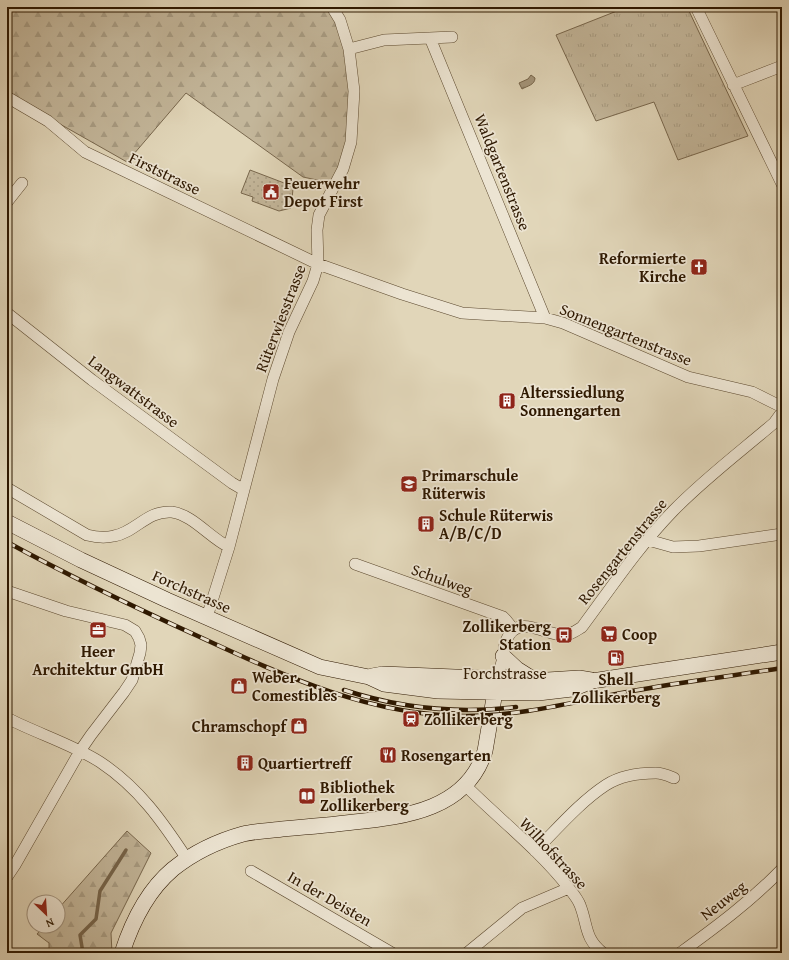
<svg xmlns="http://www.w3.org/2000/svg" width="789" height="960" viewBox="0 0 789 960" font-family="'Gentium Book Plus',serif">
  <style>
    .grass { fill: url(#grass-tufts); stroke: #78674d }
    .forest { fill: url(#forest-firs); stroke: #78674d }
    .park { fill: url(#park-dots); stroke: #78674d }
    .water { fill: url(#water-ripples); stroke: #756349 }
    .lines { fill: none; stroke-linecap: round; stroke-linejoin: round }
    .stream { stroke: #756349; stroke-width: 3.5 }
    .street-casing { stroke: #5b482e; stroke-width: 12 }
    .secondary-casing { stroke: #2e1800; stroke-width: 16 }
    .street { stroke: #ece4d2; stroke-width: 11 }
    .secondary { stroke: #ece4d2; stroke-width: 15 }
    .rail-casing { stroke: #2e1800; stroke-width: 4.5 }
    .rail { stroke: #ece4d2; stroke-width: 3; stroke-dasharray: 9; stroke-linecap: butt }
    .labels { text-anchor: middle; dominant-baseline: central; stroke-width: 3.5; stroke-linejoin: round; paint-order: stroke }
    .street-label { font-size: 16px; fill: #2e1800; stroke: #ece4d2 }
    .poi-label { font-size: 16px; font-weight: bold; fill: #2e1800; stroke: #ece4d2; text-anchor: start }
  </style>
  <defs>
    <pattern id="grass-tufts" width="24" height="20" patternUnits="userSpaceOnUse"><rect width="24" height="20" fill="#c3b69a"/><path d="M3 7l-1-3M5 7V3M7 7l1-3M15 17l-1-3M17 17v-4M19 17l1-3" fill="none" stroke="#a89c83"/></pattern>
    <pattern id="forest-firs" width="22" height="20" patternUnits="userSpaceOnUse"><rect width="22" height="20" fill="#c3b69a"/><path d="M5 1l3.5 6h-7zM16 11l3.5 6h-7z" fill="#a89c83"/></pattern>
    <pattern id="park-dots" width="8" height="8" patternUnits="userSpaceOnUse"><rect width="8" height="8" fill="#c3b69a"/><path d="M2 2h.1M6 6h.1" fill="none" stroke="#a89c83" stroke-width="1.8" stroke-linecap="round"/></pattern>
    <pattern id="water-ripples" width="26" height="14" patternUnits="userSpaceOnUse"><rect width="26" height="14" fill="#a4957a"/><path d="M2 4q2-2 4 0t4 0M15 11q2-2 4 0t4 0" fill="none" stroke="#867962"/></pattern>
  </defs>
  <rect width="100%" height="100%" fill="#e1d6b9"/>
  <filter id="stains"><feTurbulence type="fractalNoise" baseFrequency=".005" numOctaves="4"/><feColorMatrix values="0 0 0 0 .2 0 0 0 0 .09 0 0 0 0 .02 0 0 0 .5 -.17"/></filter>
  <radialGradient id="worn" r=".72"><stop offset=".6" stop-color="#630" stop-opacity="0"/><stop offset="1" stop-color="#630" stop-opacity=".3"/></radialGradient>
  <path class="grass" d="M627 7H686L689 11 748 136 678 160 654 102 596 121 556 35Z"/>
  <path class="forest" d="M7 7H332L349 49 351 142 331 183 303 177 186 93 127 162 7 94Z
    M127 831 151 853 111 933 112 953H49V943L37 934 44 926H58V909Z"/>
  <path class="park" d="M250 170 292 186 293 189 291 208 279 211 252 201 253 197 241 193Z"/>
  <path class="water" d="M531 75 535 78C535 85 527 86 522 89L519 83 528 79Z"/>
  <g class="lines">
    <path class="stream" d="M83 953 80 935 96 919 100 891 126 850"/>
    <g class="street-casing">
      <path id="street" d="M696 7 782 184
        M430 38 545 318
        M349 49 384 40 452 37
        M733 85 782 66
        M7 97 48 121 85 152 318 264 402 294 462 313 545 318 563 323 688 377 752 392 782 407
        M7 202 22 183
        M7 313 92 380 232 483 244 490
        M7 488 87 535C95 537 105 538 114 536 136 532 147 510 172 512 193 515 210 538 229 547
        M648 540 673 547 699 546 782 534
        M355 564 503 617 506 620 514 630
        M7 591 66 611 125 625 135 631 139 638 141 645 140 653 132 680 124 692 91 735 80 751 15 865 7 877
        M207 617 229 547 273 379 289 332 313 281 318 264 317 230 319 215 343 169 351 142 354 91 349 49 340 20 332 7
        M497 680C499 672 502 664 503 656 504 651 504 646 506 641 518 611 546 637 566 635 572 634 577 630 582 627 611 588 639 546 673 511 704 479 740 452 774 423L782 412
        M7 718C36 733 74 745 100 762 139 788 162 821 187 859
        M465 785C499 819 538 849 568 887 572 892 578 899 580 905 588 925 584 938 603 953
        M535 851C557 829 580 802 606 785 620 776 640 773 656 773 662 773 669 776 674 778
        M251 871 392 953
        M467 953 522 908 569 888
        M680 953C716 927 751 901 782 869"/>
    </g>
    <g class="secondary-casing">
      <path id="secondary" d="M7 522 81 560 167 600 320 667 369 677 384 684 438 691 538 693 572 689 592 681 782 652
        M503 656 517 669 536 681
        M372 676 383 674 479 678 516 682 579 678 591 680
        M122 953C132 922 148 890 173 869 193 853 218 841 243 834 255 831 269 831 282 829 306 827 330 825 354 822 406 817 467 809 485 751L497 680"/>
    </g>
    <use href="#street" class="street"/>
    <use href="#secondary" class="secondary"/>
    <g class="rail-casing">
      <path id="rail" d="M7 542C71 577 136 608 202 638 286 677 372 716 466 716 523 716 577 701 632 691 682 682 732 676 782 668
        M344 690C399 708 458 714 516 707"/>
    </g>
    <use href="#rail" class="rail"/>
  </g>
  <defs>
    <g id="civic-square" transform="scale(0.9)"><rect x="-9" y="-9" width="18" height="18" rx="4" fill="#8f2418" stroke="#ece4d2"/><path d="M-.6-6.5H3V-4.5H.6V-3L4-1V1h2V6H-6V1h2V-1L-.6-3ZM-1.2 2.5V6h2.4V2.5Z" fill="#fff"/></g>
    <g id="church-square" transform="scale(0.9)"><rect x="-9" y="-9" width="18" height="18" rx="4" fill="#8f2418" stroke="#ece4d2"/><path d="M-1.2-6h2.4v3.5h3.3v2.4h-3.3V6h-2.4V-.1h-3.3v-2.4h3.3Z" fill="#fff"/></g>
    <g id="building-square" transform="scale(0.9)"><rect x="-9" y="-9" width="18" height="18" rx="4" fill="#8f2418" stroke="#ece4d2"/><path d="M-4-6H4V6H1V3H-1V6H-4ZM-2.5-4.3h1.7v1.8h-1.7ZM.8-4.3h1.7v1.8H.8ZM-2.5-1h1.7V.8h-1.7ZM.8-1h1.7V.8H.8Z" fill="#fff"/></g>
    <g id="school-square" transform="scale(0.9)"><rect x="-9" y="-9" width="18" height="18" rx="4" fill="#8f2418" stroke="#ece4d2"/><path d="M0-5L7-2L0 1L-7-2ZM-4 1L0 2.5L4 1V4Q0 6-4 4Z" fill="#fff"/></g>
    <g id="office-square" transform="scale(0.9)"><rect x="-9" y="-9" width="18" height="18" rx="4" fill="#8f2418" stroke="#ece4d2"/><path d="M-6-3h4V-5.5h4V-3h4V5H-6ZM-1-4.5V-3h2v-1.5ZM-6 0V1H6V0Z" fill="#fff"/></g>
    <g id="supermarket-square" transform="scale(0.9)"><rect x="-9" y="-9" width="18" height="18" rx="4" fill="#8f2418" stroke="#ece4d2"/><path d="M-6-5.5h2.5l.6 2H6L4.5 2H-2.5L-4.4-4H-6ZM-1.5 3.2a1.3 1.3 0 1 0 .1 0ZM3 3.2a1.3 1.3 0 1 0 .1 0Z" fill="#fff"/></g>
    <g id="bus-square" transform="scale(0.9)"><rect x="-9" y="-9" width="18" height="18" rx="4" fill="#8f2418" stroke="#ece4d2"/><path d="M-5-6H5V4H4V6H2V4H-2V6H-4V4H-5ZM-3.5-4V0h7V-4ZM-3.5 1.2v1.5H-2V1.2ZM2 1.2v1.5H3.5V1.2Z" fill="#fff"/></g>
    <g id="fuel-square" transform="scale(0.9)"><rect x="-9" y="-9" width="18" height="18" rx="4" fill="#8f2418" stroke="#ece4d2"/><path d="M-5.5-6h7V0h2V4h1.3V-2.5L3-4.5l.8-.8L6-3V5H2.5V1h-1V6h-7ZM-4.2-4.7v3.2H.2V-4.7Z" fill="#fff"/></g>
    <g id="shop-square" transform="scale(0.9)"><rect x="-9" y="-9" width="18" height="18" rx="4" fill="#8f2418" stroke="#ece4d2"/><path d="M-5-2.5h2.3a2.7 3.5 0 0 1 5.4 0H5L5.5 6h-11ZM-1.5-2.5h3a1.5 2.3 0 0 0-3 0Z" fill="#fff"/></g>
    <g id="station-square" transform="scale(0.9)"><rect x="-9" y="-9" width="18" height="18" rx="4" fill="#8f2418" stroke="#ece4d2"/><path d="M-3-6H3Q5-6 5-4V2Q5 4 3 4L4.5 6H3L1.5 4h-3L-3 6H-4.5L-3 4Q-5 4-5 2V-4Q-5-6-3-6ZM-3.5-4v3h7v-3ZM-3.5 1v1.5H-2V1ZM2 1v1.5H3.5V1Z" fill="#fff"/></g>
    <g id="restaurant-square" transform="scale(0.9)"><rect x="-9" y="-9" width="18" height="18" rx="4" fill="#8f2418" stroke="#ece4d2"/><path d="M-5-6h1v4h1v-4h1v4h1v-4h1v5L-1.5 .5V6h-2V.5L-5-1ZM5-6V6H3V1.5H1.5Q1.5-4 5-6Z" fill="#fff"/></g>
    <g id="library-square" transform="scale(0.9)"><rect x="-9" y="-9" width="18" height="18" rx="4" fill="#8f2418" stroke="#ece4d2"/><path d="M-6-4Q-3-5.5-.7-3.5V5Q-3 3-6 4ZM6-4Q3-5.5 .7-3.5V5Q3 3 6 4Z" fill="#fff"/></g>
  </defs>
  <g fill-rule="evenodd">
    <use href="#civic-square" x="271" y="192"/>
    <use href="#church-square" x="699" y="267"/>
    <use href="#building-square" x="507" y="401"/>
    <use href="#school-square" x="409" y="484"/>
    <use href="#building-square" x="426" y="524"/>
    <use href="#office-square" x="98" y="630"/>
    <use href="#supermarket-square" x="609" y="634"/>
    <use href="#bus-square" x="564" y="635"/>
    <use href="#fuel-square" x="616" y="658"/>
    <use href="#shop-square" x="239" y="686"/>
    <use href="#station-square" x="411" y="719"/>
    <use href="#shop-square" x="299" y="726"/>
    <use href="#restaurant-square" x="388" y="755"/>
    <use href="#building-square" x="245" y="763"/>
    <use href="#library-square" x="307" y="796"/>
  </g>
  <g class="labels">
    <g class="street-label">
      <text transform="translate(503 172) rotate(68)">Waldgartenstrasse</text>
      <text transform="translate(165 173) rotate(26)">Firststrasse</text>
      <text transform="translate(280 318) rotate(-69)">Rüterwiesstrasse</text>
      <text transform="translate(626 334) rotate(22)">Sonnengartenstrasse</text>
      <text transform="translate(134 391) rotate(37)">Langwattstrasse</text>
      <text transform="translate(622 551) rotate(-51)">Rosengartenstrasse</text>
      <text transform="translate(442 579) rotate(20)">Schulweg</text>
      <text transform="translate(192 591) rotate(24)">Forchstrasse</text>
      <text x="505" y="673">Forchstrasse</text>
      <text transform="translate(554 853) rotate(47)">Wilhofstrasse</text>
      <text transform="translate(330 898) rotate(30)">In der Deisten</text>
      <text transform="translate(723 900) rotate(-38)">Neuweg</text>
    </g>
    <g class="poi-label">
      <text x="284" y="183">Feuerwehr<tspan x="284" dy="18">Depot First</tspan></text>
      <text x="686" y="258" text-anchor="end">Reformierte<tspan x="686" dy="18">Kirche</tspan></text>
      <text x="520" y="392">Alterssiedlung<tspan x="520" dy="18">Sonnengarten</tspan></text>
      <text x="422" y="475">Primarschule<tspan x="422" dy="18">Rüterwis</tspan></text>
      <text x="439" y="515">Schule Rüterwis<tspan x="439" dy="18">A/B/C/D</tspan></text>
      <text x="551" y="626" text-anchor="end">Zollikerberg<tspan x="551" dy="18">Station</tspan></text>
      <text x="622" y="634">Coop</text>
      <text x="98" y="651" text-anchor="middle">Heer<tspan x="98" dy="18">Architektur GmbH</tspan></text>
      <text x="252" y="677">Weber<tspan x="252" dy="18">Comestibles</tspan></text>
      <text x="616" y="679" text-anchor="middle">Shell<tspan x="616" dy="18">Zollikerberg</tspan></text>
      <text x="424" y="719">Zollikerberg</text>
      <text x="286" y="726" text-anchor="end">Chramschopf</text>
      <text x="401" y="755">Rosengarten</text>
      <text x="258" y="763">Quartiertreff</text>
      <text x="320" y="787">Bibliothek<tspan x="320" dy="18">Zollikerberg</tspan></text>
    </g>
  </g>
  <rect width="789" height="960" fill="none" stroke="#e1d6b9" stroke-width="24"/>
  <rect x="8" y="8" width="773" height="944" fill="none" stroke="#2e1800" stroke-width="2"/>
  <rect x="12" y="12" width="765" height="936" fill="none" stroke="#2e1800"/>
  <g transform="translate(46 914) rotate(155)"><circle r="19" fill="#ece4d2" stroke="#a0927e"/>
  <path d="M0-3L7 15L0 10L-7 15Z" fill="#8f2418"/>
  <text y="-6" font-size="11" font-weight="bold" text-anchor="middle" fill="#2e1800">N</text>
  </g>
  <rect width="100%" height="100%" filter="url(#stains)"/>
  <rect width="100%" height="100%" fill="url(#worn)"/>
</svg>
